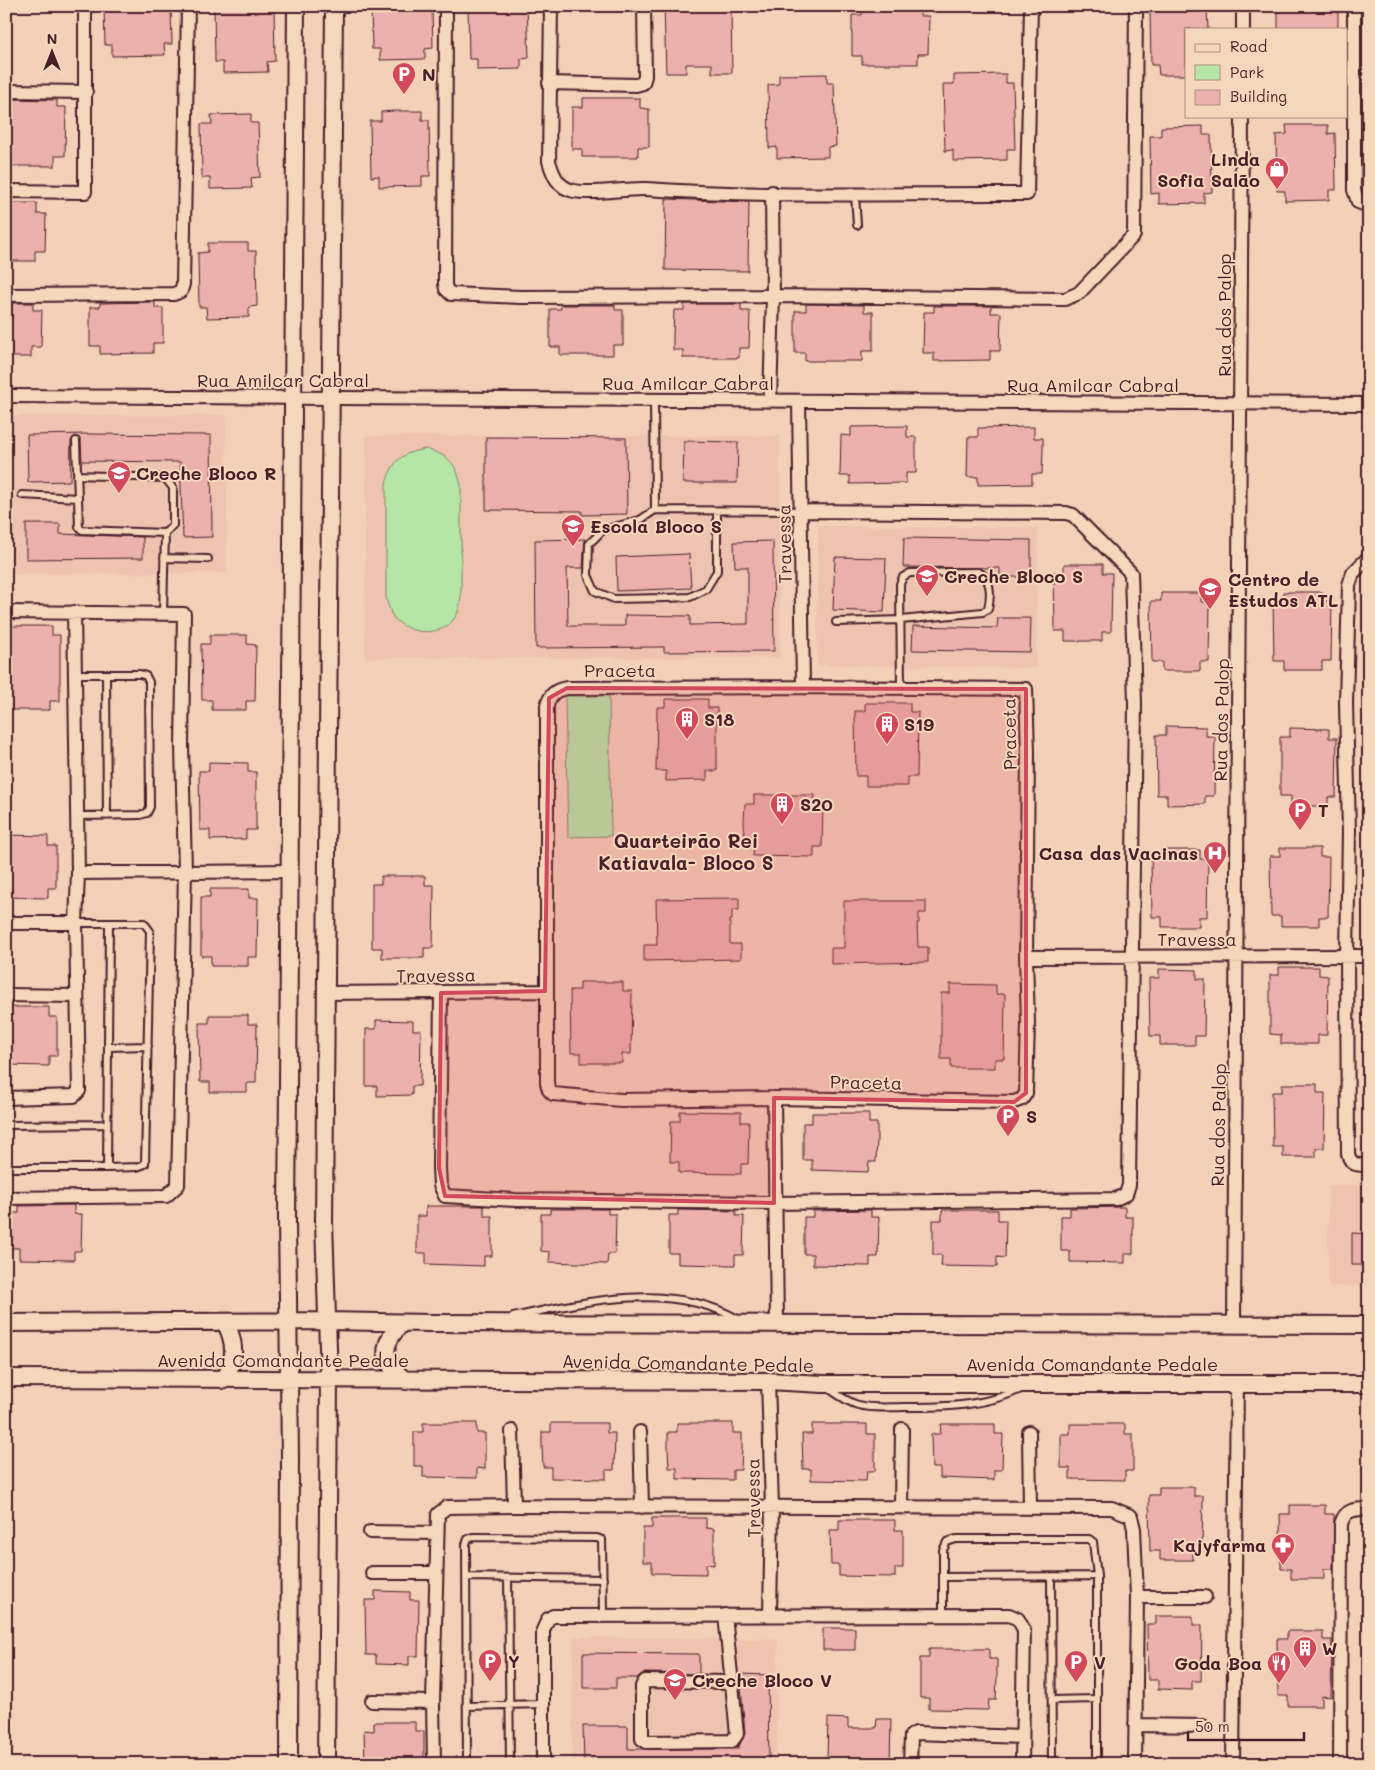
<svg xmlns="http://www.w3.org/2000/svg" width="1375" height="1770" viewBox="0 0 1375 1770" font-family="Mali,sans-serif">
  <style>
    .built { fill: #eec4b1 }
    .green { fill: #b5e6a6; stroke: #808268 }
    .building { fill: #ecb1ac; stroke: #4a1f2b }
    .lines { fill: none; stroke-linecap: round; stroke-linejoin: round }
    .service-casing { stroke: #4a1f2b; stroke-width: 10 }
    .minor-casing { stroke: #4a1f2b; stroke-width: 16 }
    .tertiary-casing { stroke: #4a1f2b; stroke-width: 20 }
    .service { stroke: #f5d8bb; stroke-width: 6 }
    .minor { stroke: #f5d8bb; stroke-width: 12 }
    .tertiary { stroke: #f5d8bb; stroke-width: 16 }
    .marked { fill: #d1495b; fill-opacity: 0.2; stroke: #d1495b; stroke-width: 4; stroke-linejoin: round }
    .labels { text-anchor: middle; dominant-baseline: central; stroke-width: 4; stroke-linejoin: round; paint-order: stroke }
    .poi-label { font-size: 18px; font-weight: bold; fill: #4a1f2b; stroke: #f5d8bb; text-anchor: start }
    .street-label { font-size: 18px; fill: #4a1f2b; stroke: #f5d8bb }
    .neighbourhood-label { font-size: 19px; font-weight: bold; fill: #4a1f2b; stroke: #f5d8bb }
  </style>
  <rect width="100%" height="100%" fill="#f3d0b8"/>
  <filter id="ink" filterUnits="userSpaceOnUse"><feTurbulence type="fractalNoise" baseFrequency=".02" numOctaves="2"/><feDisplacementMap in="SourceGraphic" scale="10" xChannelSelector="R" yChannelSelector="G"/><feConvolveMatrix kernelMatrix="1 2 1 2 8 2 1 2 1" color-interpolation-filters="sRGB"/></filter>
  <g filter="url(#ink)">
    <path class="built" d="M226 415 227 573 11 574V416Z
      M366 436H780V658H365Z
      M818 526 1038 528 1036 668 817 665Z
      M1328 1185H1369V1286H1328Z
      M573 1637 778 1639 777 1764H572Z"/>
    <path class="green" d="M425 449C448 455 455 461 461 485V596C460 601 460 607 458 612 447 638 410 637 393 617 390 612 388 604 386 598V483C393 461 401 453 425 449Z
      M565 696H609L611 836 568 837Z"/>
    <path class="building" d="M104 6H171L172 44H164L165 55 112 56V45H105Z
      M214 6H274L275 61 267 62 268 72 223 73V62H215Z
      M371 6H432L433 48 425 49V59L380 60V49H372Z
      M468 6H527L529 58 521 59V69L477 70V59H469Z
      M664 6H731L732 73H712V64H686V73H666Z
      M862 6H920V16H929L928 54H918V64H862V56H852V15H862Z
      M1160 6H1200V9H1207L1208 29H1186V75H1159L1158 65H1151L1150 10H1160Z
      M1288 6 1338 7V29H1278V9H1289Z
      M827 74V83H834L836 146 828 147V157L777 158V147L769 148 768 85 779 84V75Z
      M1006 74V83H1013L1015 149H1007V160L953 161V150L945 151 943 84H954V75Z
      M583 98H640V108L649 109V147H638V157H582V149H572V107H583Z
      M6 99 57 100V107H66L65 156H55V166H6Z
      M394 111H422V120H429L430 176H422V186L379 187V176L371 177 370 121H381V112Z
      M251 114V123H258L260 177 251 178 252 188 210 189V178H202L201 124H212L211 115Z
      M1286 125H1328V134L1335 133 1336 190H1329V200L1285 201V191H1277L1276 135 1287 134Z
      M1203 126V135H1211L1212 192 1204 193V203L1159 204V193L1151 194 1150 136H1161V127Z
      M666 199 749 202 748 271 665 270Z
      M11 203H37V214H46L45 251H35V261H11V240H6V221H11Z
      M208 243H248V251H256L257 306 249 307V317L207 318 206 307H199L198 253 208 252Z
      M155 302V308H163V343H153V353L100 354V346H90V307H100V303Z
      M7 303H33V310H42L41 347H31V357H7Z
      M684 304H741V311H750L749 348H739V358H683V350H673V335L674 310H684Z
      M806 304 864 305V312H873V351H862V361H805V353H795V311H806Z
      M561 305H615V310H623V345H613V355H560V347H550V309H561Z
      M934 306H991V313H1001L1000 351H990V360L934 361V353H923L924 312H934Z
      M907 426V437H916V473H906V483L850 484V476H840L841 435 851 436V427Z
      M1034 427V438H1043V450L1042 474H1032V484L978 485V477H967L968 437H978V428Z
      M88 434 211 435 212 537 183 538 180 462 82 461 81 440 75 436 71 441 70 481 28 482 27 435Z
      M486 437 626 438 627 514 582 515V511L486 510Z
      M684 441 738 442 737 483H683Z
      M26 524H60V534L143 537V558L26 559Z
      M904 538 1031 540V577H1000V568L903 567Z
      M585 539 583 568H567L568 626H625V615L690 616V625L748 624V567H735L734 542 773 541 774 651 664 652V647L536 648 535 540Z
      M689 554 691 588 617 591 616 557Z
      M835 557 886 558 884 612 833 610Z
      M1064 564H1103V573H1112L1111 632H1102V641H1065V631H1055L1054 572H1064Z
      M1283 592H1323V601H1332L1331 661H1322V670H1284V661H1274L1273 600H1283Z
      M1161 593H1201V602H1210L1209 662H1200V671H1162V662H1152L1151 601H1161Z
      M998 618H1031L1030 652 912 650 913 626 997 628Z
      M6 626H52V635H60V701H50V710H7Z
      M210 635H247V644L256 645 255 701H246V710H212V700H202L201 644H210Z
      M665 699H708V708H717V771H707V780L666 781V771H656L657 707H665Z
      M865 703H910V712H918L917 777H908V786H866V776H856L855 711H865Z
      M1166 726 1206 727V736H1215L1214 796H1205V804L1167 805V795H1157L1156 735H1166Z
      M1290 728 1329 729V738H1337L1336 797H1328V806H1291V796H1280V737H1290Z
      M209 762 248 763V772H256V830H246V839L210 840V830H200L199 771H209Z
      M754 795H815L814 805H823L822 847H814V857L753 856 754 845H745L744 821 745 804H754Z
      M6 835 48 836V846H56V888H48V898L6 897Z
      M1280 848H1320V857H1329L1328 917H1319V926H1281V916H1271L1270 856H1280Z
      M1161 850H1200V859H1208L1207 917H1199V927H1162V917H1152L1151 858H1161Z
      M381 876H425V885H434L433 948H424V958H382V948H372V884H381Z
      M210 889H249V898H258L257 957H248V966H211V956H201V897H210Z
      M739 898V910H732V920H730V944H741V959L644 961V945H657L656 899Z
      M844 901H926V913H919V923H917L918 947H928V962L831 964V948H844Z
      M1279 967H1319V975L1328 976 1327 1035H1318V1044H1281V1035L1270 1034V975H1279Z
      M1159 969 1197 970V979H1205L1204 1036H1195V1045H1160V1036H1150L1149 978H1159Z
      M580 982H623V991H632L631 1054H622V1063H581V1053H571L570 990H580Z
      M950 984 996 985V994H1005L1004 1059H995V1068H951V1059H941V993H950Z
      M6 1007H49V1017H57V1056H49V1066L6 1065Z
      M209 1015H248V1024H257L256 1083H247V1092H210V1082H200L199 1023H209Z
      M376 1020 413 1021V1030H421L420 1086H412V1095L377 1096V1086H366V1029H376Z
      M1282 1084H1317V1093H1325L1324 1148H1316V1157H1283V1147H1273L1272 1092H1282Z
      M680 1111 741 1112V1122H749L748 1164H741V1174L679 1173V1162H670L671 1121H680Z
      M812 1113H869V1123H877V1139L876 1162H869L868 1172 812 1170V1160H803V1123H812Z
      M74 1205V1214H82L81 1251H74V1260L19 1259V1248H10V1213H19V1206Z
      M426 1206H484V1216H492V1256H484V1266L426 1264V1253H417V1216H426Z
      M1125 1207V1217H1133V1254H1125V1263L1070 1262V1251H1061V1216H1070V1208Z
      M550 1209H608V1214H616L615 1254H608L607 1264 549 1262 550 1252 541 1251V1214H550Z
      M678 1210 736 1211V1216H744L743 1255H735V1265L678 1264V1253H669V1215H678Z
      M871 1210V1217H879L878 1257H870V1266L813 1265V1254H804V1217H813V1211Z
      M942 1210H998V1220H1006L1005 1258 997 1257V1267L941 1266 942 1255H933V1220H942Z
      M1352 1233 1369 1234V1265H1352Z
      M423 1423H477V1433H485V1469L477 1468V1478L423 1477V1466H414V1432H423Z
      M551 1423H607V1433H615L614 1470H606V1479L551 1478V1467H543L542 1446V1432H551Z
      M677 1423H733V1433H742V1447L741 1470H733V1480L677 1479V1468H669L668 1447V1432H677Z
      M812 1424H867V1434H875V1471H867L866 1481 811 1480V1469H803L802 1434H812Z
      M941 1424H995V1434H1003L1002 1470H994V1480L940 1478V1468H932L931 1434H940Z
      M1070 1424H1125V1434H1133V1471H1125V1480L1070 1479V1468H1061V1434H1070Z
      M1159 1487H1194V1496H1203L1202 1552 1193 1551V1560H1160V1551H1150L1149 1495H1159Z
      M1290 1505H1325V1514H1334L1333 1569H1324V1579H1291V1569H1281L1280 1514H1290Z
      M652 1518H706V1528L714 1529V1565L706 1564V1574L652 1573V1562H643V1528H652Z
      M839 1520H895V1530H903V1568H895V1577L839 1576V1565H831L830 1530H839Z
      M375 1591 410 1592V1600H419L418 1656H409V1665L376 1664V1655H366L365 1600H375Z
      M1156 1616H1193V1625H1202L1201 1681H1192V1690L1158 1689V1680H1148L1147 1624H1156Z
      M823 1628H855V1650H823Z
      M1287 1631H1323V1640H1332L1331 1697 1322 1696V1706H1288V1696H1278L1277 1639H1287Z
      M929 1649H989V1659H997V1677L996 1700H989L988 1710 929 1709V1698H920V1658H929Z
      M583 1653 699 1654V1674L645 1673 637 1678H616V1688H583Z
      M740 1674 768 1675 769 1764H584L583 1726H628V1749H738L745 1733Z
      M828 1718 848 1719V1728H876L877 1719H891L890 1763 827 1761Z
      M374 1722H415V1731H424V1762L365 1764 364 1730 374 1731Z"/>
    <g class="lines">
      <g class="service-casing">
        <path id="service" d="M855 195 857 225
          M654 401 655 510
          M76 441 79 527 82 530 165 533 173 525V488L165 478 77 475
          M22 495 78 498
          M717 511V571L706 589 690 597 666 598 614 599 595 591 588 575 589 544 603 530 640 520 655 510 801 511
          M164 558 208 559
          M163 614 165 533
          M836 622 901 620 983 612 988 609C991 596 992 577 978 572L910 573 903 577 900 584 901 688
          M75 674H140L146 676 149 682 150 807 147 813 140 815 78 816
          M106 674 107 816
          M108 1047 148 1046
          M6 1125 107 1124
          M6 1168H107L137 1167 145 1164 150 931 144 923H76
          M107 1168 109 924
          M513 1317C585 1301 670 1281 738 1319
          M828 1388C838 1395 847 1402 858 1405 873 1409 889 1407 904 1407 945 1407 983 1407 1021 1389
          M467 1577 603 1579
          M944 1577 1097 1576
          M508 1578 510 1764
          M1051 1578 1052 1764
          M943 1615V1550L947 1542 956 1539H1089L1093 1542 1097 1576V1764
          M1052 1700 1096 1699
          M467 1706 543 1704
          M467 1764 466 1544 468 1539 473 1537 597 1538 602 1540 603 1615"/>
      </g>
      <g class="minor-casing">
        <path id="minor" d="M446 6 445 284 446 289 451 294 521 297 773 296 1065 299 1079 293 1134 235 1136 6
          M551 6 549 161C553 175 558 188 574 191 596 195 624 188 646 189 773 198 900 193 1027 194L1031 6
          M1354 6V190L1358 202 1369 206
          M1243 29V6
          M549 83 636 85 643 83 645 76 644 6
          M6 91 86 92
          M6 191 85 192V6
          M6 295 174 294 181 291 183 284 188 6
          M6 396 1369 404
          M770 401 773 296 772 192
          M799 401 803 687
          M1369 557 1353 573 1349 585 1346 703 1349 832 1347 955 1348 1154C1351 1166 1358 1165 1369 1165
          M6 612 184 614 182 745 185 871 178 1185 166 1196 6 1198
          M803 687 1026 689 1028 752 1026 957 1028 1023 1026 1093 1022 1099 1014 1102 774 1098 621 1100 553 1094 549 1090 547 1083V706C550 694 555 690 567 688Z
          M78 873 289 871
          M6 923H76
          M1026 957 1369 956
          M326 993 545 991
          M441 993 439 1168 440 1185 445 1196 515 1200 774 1203 1116 1199 1126 1194 1129 1185 1135 703 1131 573 1073 515 1066 513 801 511
          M6 995 76 996
          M6 1098 74 1096 79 1091 76 923 78 873 74 612
          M774 1098 777 1323
          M1234 1324 1242 116
          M768 1381 772 1507 770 1615
          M512 1431 514 1506
          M640 1432 642 1507
          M1029 1432 1030 1508
          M901 1507 902 1429
          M370 1532 437 1533
          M372 1573H435
          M1137 1597H1205
          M725 1615 737 1734 732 1741 647 1742 642 1739V1686L645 1681 732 1682
          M372 1701 433 1702
          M1135 1725 1203 1726
          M434 1764 433 1702 438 1514 447 1507 514 1506 1112 1508 1131 1516 1134 1529 1137 1597 1135 1764
          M543 1764V1630L548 1619 553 1616 1009 1615 1018 1619 1024 1630 1022 1764
          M910 1764 911 1736 916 1733 1021 1737
          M1233 1764 1237 1383
          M1340 1764 1341 1524C1345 1509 1355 1509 1369 1509"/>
      </g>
      <g class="tertiary-casing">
        <path id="tertiary" d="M6 1323 327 1321 429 1323 1369 1325
          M402 1323C379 1346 382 1362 406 1381
          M6 1378 768 1381 823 1384H1369
          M224 1380C236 1359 236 1343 225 1322
          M289 1764 290 1456 287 1220 296 6
          M326 1764 329 1380 324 1222 334 6"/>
      </g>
      <use href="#service" class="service"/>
      <use href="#minor" class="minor"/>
      <use href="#tertiary" class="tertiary"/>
    </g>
  </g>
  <path class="marked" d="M567 688 1026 689V1093L1014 1102 774 1098V1203L445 1196 439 1168 441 993 545 991 549 698Z"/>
  <defs>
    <g id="parking-pin" transform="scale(1.25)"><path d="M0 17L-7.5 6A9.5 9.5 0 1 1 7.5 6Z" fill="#d1495b" stroke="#f5d8bb"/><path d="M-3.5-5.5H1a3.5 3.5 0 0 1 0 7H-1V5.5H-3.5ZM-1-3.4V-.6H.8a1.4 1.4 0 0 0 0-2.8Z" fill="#fff"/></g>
    <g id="shop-pin" transform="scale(1.25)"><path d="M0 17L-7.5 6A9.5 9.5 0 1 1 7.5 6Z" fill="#d1495b" stroke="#f5d8bb"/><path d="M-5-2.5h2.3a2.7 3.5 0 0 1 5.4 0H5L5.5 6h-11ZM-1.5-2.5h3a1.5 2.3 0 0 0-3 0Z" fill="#fff"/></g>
    <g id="school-pin" transform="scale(1.25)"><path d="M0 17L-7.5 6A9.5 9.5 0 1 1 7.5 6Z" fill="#d1495b" stroke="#f5d8bb"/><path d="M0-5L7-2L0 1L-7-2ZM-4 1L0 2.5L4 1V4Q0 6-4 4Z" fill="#fff"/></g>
    <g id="building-pin" transform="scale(1.25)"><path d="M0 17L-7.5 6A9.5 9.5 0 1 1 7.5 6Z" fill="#d1495b" stroke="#f5d8bb"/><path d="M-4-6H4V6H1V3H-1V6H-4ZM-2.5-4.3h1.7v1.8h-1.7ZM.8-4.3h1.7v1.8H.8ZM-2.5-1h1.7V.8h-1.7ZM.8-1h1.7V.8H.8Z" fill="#fff"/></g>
    <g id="hospital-pin" transform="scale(1.25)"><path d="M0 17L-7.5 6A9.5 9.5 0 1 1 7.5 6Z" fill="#d1495b" stroke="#f5d8bb"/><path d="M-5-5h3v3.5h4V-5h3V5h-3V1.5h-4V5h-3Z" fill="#fff"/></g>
    <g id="pharmacy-pin" transform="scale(1.25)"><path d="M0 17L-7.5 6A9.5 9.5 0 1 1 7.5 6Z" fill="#d1495b" stroke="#f5d8bb"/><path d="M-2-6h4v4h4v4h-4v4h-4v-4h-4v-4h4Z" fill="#fff"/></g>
    <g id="restaurant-pin" transform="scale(1.25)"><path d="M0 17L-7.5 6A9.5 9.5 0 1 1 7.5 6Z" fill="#d1495b" stroke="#f5d8bb"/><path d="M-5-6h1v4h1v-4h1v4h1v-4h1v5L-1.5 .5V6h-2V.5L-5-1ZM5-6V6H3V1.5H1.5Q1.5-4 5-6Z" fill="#fff"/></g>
  </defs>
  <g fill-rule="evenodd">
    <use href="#parking-pin" x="404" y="74"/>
    <use href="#shop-pin" x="1277" y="169"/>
    <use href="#school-pin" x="119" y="473"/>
    <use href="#school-pin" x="573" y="526"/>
    <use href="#school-pin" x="927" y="576"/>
    <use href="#school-pin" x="1210" y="589"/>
    <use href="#building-pin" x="687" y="719"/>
    <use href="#building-pin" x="887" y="724"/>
    <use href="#building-pin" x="782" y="804"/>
    <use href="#parking-pin" x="1300" y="810"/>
    <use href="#hospital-pin" x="1215" y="853"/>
    <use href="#parking-pin" x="1008" y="1116"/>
    <use href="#pharmacy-pin" x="1283" y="1545"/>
    <use href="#building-pin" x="1305" y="1648"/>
    <use href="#parking-pin" x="490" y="1661"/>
    <use href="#parking-pin" x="1076" y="1662"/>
    <use href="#restaurant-pin" x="1279" y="1663"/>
    <use href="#school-pin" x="675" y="1680"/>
  </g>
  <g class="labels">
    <g class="poi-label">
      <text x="422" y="74">N</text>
      <text x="1260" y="159" text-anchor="end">Linda<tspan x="1260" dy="21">Sofia Salão</tspan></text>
      <text x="136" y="473">Creche Bloco R</text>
      <text x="590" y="526">Escola Bloco S</text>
      <text x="944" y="576">Creche Bloco S</text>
      <text x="1228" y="579">Centro de<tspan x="1228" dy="21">Estudos ATL</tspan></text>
      <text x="704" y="719">S18</text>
      <text x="904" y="724">S19</text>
      <text x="800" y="804">S20</text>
      <text x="1318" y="810">T</text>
      <text x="1198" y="853" text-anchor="end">Casa das Vacinas</text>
      <text x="1026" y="1116">S</text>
      <text x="1266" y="1545" text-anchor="end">Kajyfarma</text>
      <text x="1322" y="1648">W</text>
      <text x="508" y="1661">Y</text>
      <text x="1094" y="1662">V</text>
      <text x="1262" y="1663" text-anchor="end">Goda Boa</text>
      <text x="692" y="1680">Creche Bloco V</text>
    </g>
    <g class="street-label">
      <text transform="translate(1224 315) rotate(-90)">Rua dos Palop</text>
      <text x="283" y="380">Rua Amilcar Cabral</text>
      <text x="688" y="383">Rua Amilcar Cabral</text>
      <text x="1093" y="385">Rua Amilcar Cabral</text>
      <text transform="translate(784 544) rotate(-91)">Travessa</text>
      <text x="620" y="670">Praceta</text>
      <text transform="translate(1221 720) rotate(-89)">Rua dos Palop</text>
      <text transform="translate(1009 734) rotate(-91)">Praceta</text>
      <text x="1197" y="939">Travessa</text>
      <text transform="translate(436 975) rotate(-1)">Travessa</text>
      <text transform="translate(866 1082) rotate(1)">Praceta</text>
      <text transform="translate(1218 1125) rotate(-89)">Rua dos Palop</text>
      <text x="283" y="1360">Avenida Comandante Pedale</text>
      <text transform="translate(688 1363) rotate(1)">Avenida Comandante Pedale</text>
      <text x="1092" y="1364">Avenida Comandante Pedale</text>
      <text transform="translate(753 1498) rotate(-91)">Travessa</text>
    </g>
    <g class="neighbourhood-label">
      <text x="686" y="840">Quarteirão Rei<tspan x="686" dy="22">Katiavala- Bloco S</tspan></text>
    </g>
  </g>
  <rect width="1375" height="1770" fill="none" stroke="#f5d8bb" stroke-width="25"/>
  <rect x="12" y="12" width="1350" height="1745" fill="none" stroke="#4a1f2b" stroke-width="2" filter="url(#ink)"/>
  <rect x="1185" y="28" width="162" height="90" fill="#f5d8bb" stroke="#b18e81"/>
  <rect x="1195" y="44" width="25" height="8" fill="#f5d8bb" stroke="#b18e81"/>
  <text x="1230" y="52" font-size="15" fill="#4a1f2b">Road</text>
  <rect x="1195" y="65" width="25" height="15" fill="#b5e6a6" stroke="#b18e81"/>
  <text x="1230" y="78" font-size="15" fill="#4a1f2b">Park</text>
  <rect x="1195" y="90" width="25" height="15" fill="#ecb1ac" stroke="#b18e81"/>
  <text x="1230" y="102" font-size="15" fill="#4a1f2b">Building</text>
  <g transform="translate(52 52)" stroke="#f5d8bb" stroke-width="4" paint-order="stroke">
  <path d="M0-4L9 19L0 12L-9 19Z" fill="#4a1f2b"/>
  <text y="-8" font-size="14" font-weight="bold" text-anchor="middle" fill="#4a1f2b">N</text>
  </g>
  <path d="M1188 1732v8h116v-8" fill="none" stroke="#4a1f2b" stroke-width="2.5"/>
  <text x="1195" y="1732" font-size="15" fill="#4a1f2b" stroke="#f5d8bb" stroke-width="4" paint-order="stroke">50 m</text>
</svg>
